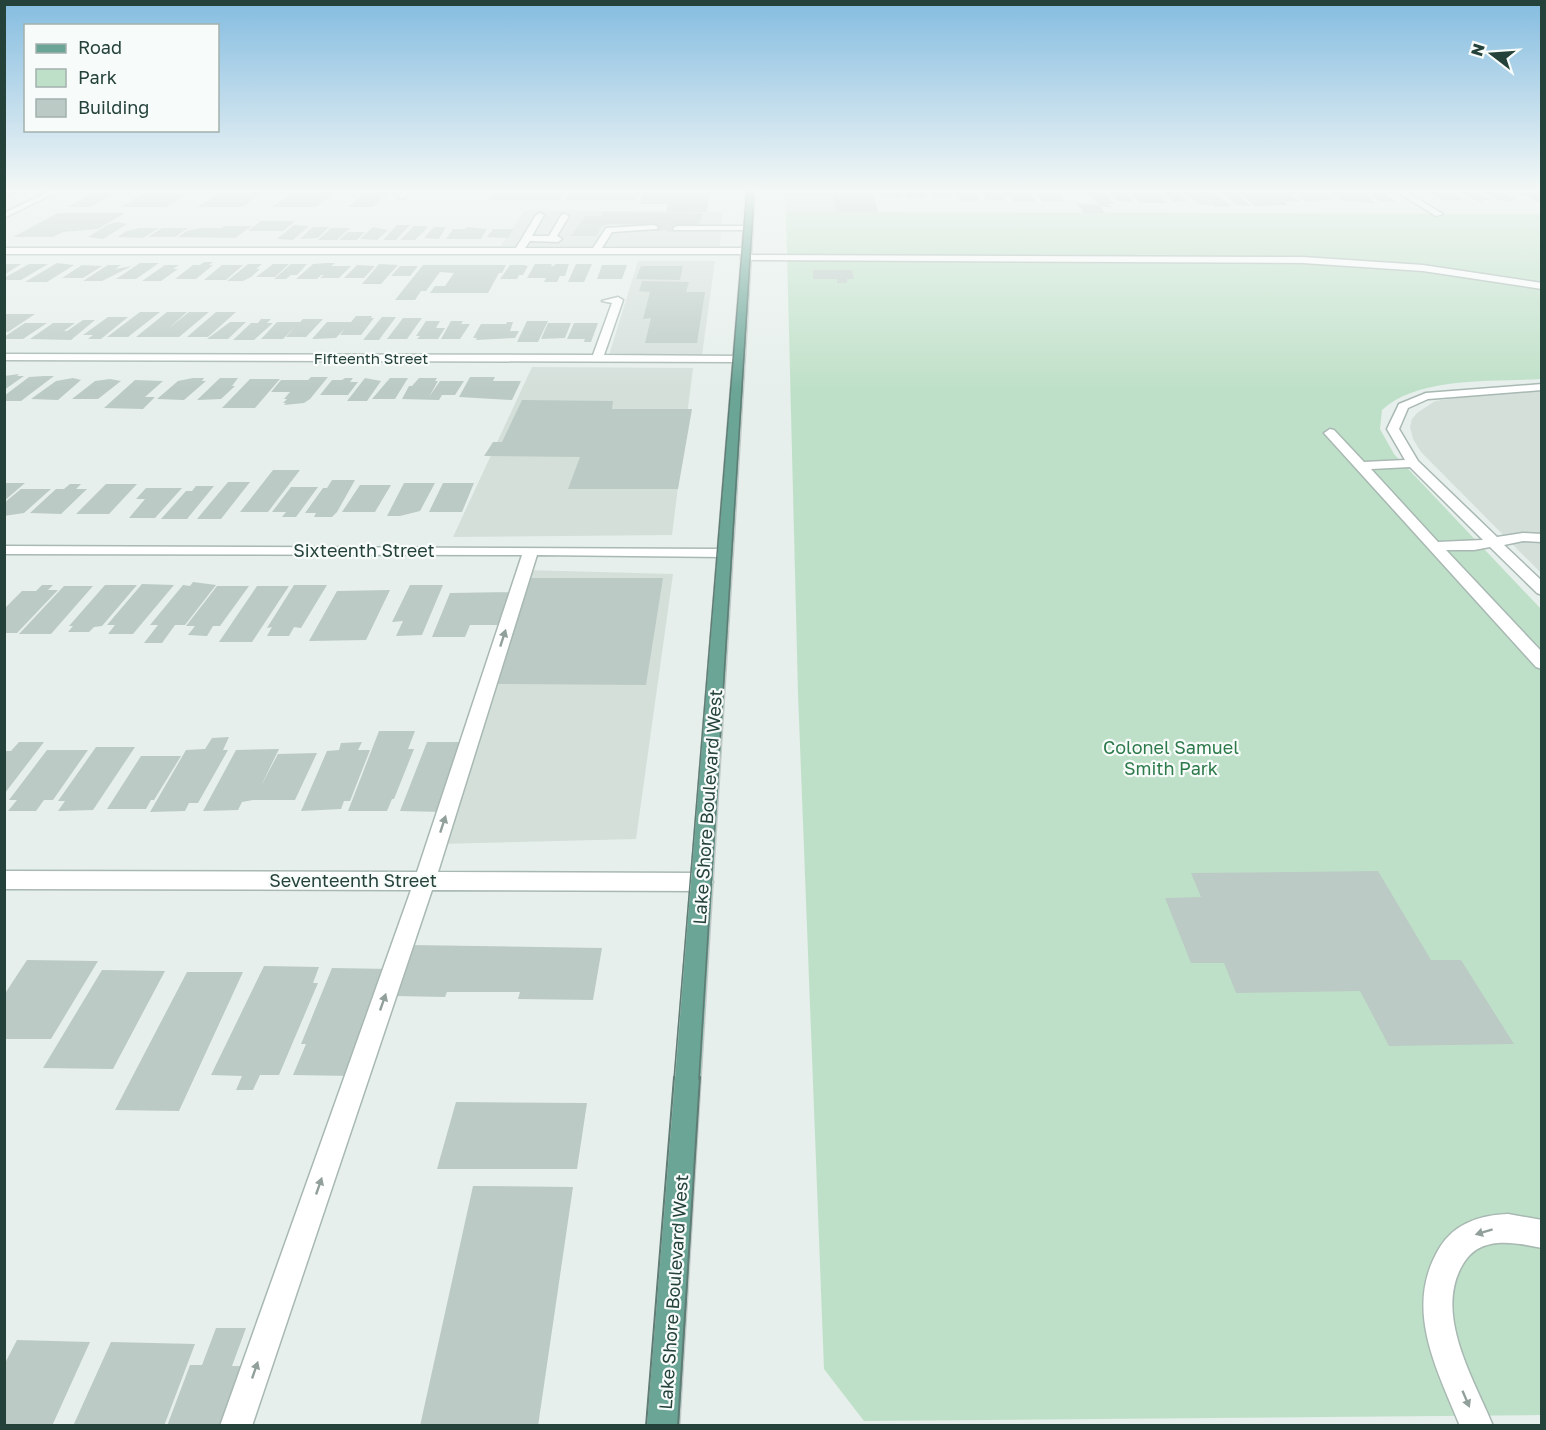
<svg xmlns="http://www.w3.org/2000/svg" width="1546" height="1430" viewBox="0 0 1546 1430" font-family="'Golos Text',sans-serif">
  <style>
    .built { fill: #d4dfda }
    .green { fill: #bfe0c8 }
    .building { fill: #bbcac4 }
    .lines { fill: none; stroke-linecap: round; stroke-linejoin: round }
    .minor-tunnel { stroke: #bfccc8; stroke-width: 8; stroke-dasharray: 8 4.5; stroke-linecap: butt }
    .minor-casing { stroke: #a8b8b2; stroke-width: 3 }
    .major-casing { stroke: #c2cac8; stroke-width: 3 }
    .minor { fill: #fff; fill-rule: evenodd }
    .major { fill: #6aa596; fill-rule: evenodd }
    .tram-far1 { stroke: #5f7d75; stroke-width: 1.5 }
    .tram { stroke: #5f7d75; stroke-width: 2 }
    .oneway { fill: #92a09c }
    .labels { text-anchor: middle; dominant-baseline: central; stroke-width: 4.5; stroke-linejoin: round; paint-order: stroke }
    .far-street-label { font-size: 15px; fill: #24423a; stroke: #f7fbf9 }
    .street-label { font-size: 18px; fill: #24423a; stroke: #f7fbf9 }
    .park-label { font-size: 18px; fill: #2d7a4b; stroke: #f7fbf9 }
  </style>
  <rect width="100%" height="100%" fill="#e6efeb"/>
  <path class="built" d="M786 189H872L878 212H786Z
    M525 210 722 212 720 246H501Z
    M638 261H715L702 355H609Z
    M532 367 693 368 672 535 453 537Z
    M1541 391V573L1421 452 1413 439 1410 427 1412 419 1417 413 1435 401 1471 396Z
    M524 570 673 574 636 839 438 844Z"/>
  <path class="green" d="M786 212 1541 214V379C1494 382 1418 376 1382 410L1380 429 1394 454 1541 609V1415L864 1421 824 1369 798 693Z"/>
  <path class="building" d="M4 189H28L4 200Z
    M102 189H124L90 207H67Z
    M152 189H196L166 207H120Z
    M226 189H269L242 207H197Z
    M298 189H339L316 207H272Z
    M369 189H393L373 207H348Z
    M452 189H479L475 193H448Z
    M832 189H872L878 212H836Z
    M644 191H710L707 212H666L668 204H640Z
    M905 191 923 192 926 198H907Z
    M940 191 950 192 952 198H934L931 192Z
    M974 191 980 201H961L956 192Z
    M993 191 1001 192 1006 201 986 199 983 192Z
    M1108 191 1124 192 1134 202H1118Z
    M1161 191H1177L1187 201 1173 202Z
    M1209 191 1214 192 1231 206 1215 207 1200 192Z
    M1219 191H1234L1251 206 1237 205Z
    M1321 191 1336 199 1306 202 1292 192Z
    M1352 191 1362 192 1376 203 1343 201 1328 192 1354 193Z
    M1429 191H1448L1464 200H1443Z
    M1458 191H1475L1491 200H1480L1485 202H1479Z
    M1481 191H1499L1517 200 1510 202 1499 200Z
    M1515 191H1537L1542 193V204Z
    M620 192 638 193 635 200H566L569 193Z
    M879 192H899L901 198H881Z
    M1008 192H1029L1036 202H1014Z
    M1036 192H1058L1065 202H1043Z
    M1096 192 1106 194 1114 204H1108L1112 207H1101L1105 213H1084L1076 203 1099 205 1089 193Z
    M1131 192H1157L1168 203H1140Z
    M1183 192H1197L1212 205H1200Z
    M1237 192 1261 194 1259 192H1271L1288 205 1255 206Z
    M1273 192H1288L1301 202H1285Z
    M1364 192H1381L1397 202H1382Z
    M494 193 557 192 563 193 560 200H488Z
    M603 212H624L703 213 698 227 678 226 676 230H653L655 225 610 224 602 226 596 236H571L585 216H601Z
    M58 213H125L98 229 63 232 53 237H13Z
    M261 221H295L283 231H248Z
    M118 222 127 224 103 239 88 237 109 224Z
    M294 225 309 226 293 240 277 239Z
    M397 225H410L396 240H383Z
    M225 226H252L235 238 178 237 187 231 200 228H221Z
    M414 226H427V228L415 240H400Z
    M313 227H329L318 238 300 239Z
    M373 227 388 230 377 240 360 239Z
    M434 227H446L439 239 424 238Z
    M467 227 487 229 481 239H446L453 229H465Z
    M140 228H159L143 238 117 237 127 231Z
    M162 228H188L175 237H148Z
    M331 228H350L337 240H318Z
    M493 229H514L508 238 487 237Z
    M348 232H365L357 240H339Z
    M204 262H213L209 265H213L196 279H175L193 265H200Z
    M57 263 74 265 47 282H25Z
    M140 263H159L136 279H116Z
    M327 263H335L331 266H351L339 278H320L324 275H321L317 279H296L313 264Z
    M7 264H21L4 275V265Z
    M29 264H48L21 280H4V278Z
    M248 264H262L256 269H260L251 277 243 281H227Z
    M273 264H289L275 277H256Z
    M291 264H307L297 275H291L286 279H274Z
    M379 264 398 265 381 284H362Z
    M535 264H552L551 266H554L555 264H569L565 276H560L557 282H544L546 278H527Z
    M576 264H592L584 282H568Z
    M82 265 102 266 83 278H62Z
    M108 265H121L115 269 132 266 102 281H83Z
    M165 265H179L173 269H178L161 281H142Z
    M222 265H243L226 280H204Z
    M357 265 375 266 364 278H344Z
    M423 265H506L502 273H499L488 293H430L435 286H445L454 273 440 272 426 291H421L415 300H395Z
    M510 265H526L525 266H528L523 275H519L517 279H500Z
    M602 265H627L622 279H597Z
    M400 266H418L410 276H391Z
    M641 266H683L680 280 636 279Z
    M813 270H852L854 279H847V283H837V279H813Z
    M642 281 689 282 686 292H705L697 343H645L651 318 643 319 650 292 639 291Z
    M140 312H160L128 337H107Z
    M167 312H187L168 329 189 312H209L179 337H136Z
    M216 312H236L208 337H187Z
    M4 314H35L8 332H4Z
    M356 316H372L371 318H374L361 335H340L345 328 336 338 312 339 327 322H351Z
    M108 317H128L101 339H88L93 335H83Z
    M382 317H396L379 340H363Z
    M403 318H422L407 339H387Z
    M261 319H271L267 323H273L254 340H233L251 323H258Z
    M303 319H323L306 337H286L295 327 283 339H261L277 322H300Z
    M83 320H95L71 340 30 339 53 323H75L64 331H67Z
    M426 321H440L436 328H445L438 339H417L420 336H416Z
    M451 321H463L461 324H470L460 339H441Z
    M527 321H548L538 342H517Z
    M230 322H246L228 339H207Z
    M507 322H513L510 331H519L515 338 476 340 477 338H473L481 324H506Z
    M25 323H47L23 339H4V337Z
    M548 323H571L565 338 541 339Z
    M574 323H598L591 342H584L585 339H567Z
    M19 374 17 376H24L4 390V376Z
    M44 376H54L21 401H4V396L29 377Z
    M311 377H328L310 399 304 403 284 405 286 403H283L287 399H284L290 392H271L281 380H308Z
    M470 377H495L493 381H521L512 400 459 397Z
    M73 378 81 380 58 400 31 399 56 381Z
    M193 378H204L202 381H206L184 400 157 399 178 381Z
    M220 378H238L232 386H235L221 399 197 400Z
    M345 378H353L350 382H358L348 395H320L332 380H342Z
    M365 378 381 381 367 401H347Z
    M390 378H408L395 399H372Z
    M419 378H437L435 381H438L429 397 440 381H464L455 395H442L439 400 402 399 409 386H412Z
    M110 379 121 381 98 399H72L95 381Z
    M250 379H280L255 408H222Z
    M135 380 163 381 145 397H155L143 409 104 408Z
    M522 400 613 401 612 409H692L678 489H568L580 457 484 456 493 442H502Z
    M273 470H300L268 512H240Z
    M332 480H355L337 512 332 517H314L316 513H305L323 488H327Z
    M228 482H250L221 519H197Z
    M4 483H25L4 501Z
    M404 483H435L420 511 400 516H387Z
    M443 483H474L462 512H429Z
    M70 484H81L76 489H87L61 514 30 513 56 489H64Z
    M106 484H137L109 514H76Z
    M360 485H391L375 512H342Z
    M196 486H214L187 519H161L186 491H192Z
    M291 487H318L296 517H282L286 512H272Z
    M146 488H182L155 518H129L145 499H136Z
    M21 489H51L24 513 4 516V503Z
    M531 578H663L646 685 496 684Z
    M193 582 216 585 185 625H175L162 643H144L158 625H150L183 585 190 586Z
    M142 584 174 585 133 634H108L115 625H107Z
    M42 585H53L48 590H58L17 633H4V609L22 591H36Z
    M105 585H137L102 626 94 627 89 632H68L73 626H69Z
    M294 585H327L301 628 294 627 289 636H267L272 627 267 628Z
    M410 585H443L422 635 396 636 403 621 392 622Z
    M64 586H93L51 634H19Z
    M217 586H249L220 626H213L207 636 188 635 195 626H186Z
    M257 586H289L252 642H219Z
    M390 590 366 640 309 641 337 591Z
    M512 592 501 625H470L465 637H432L450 593Z
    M379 731H415L408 749H414L394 799H392L387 811H348Z
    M229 737 223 750H228L198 803H189L185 811 150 812 186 750 205 749 212 738Z
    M19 742H44L5 793V751H11Z
    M362 742 358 750H370L350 801H344L341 809 301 811 327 751 339 750 341 743Z
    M427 742H468L444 812 400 811Z
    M96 747H135L93 810 58 811 65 801H58Z
    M279 749 261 786 278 754 317 753 295 800H253L242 802 238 810 203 811 236 750Z
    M47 750H88L53 800H44L36 811H8L17 800H9Z
    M141 756H181L154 800H151L146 809H107Z
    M1378 871 1431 960H1461L1514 1044 1389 1046 1360 991 1236 993 1224 963H1191L1165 898 1201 897 1191 873Z
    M410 945 602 948 593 1000 518 999 520 992H447L445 997 394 996Z
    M27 960 98 961 51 1039H4V995Z
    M264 966 319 967 313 983H318L279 1075H260L253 1090H236L242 1076 211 1075Z
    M332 968 390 969 353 1076 293 1075 306 1044H301Z
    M102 970 165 971 113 1069 43 1068Z
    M187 972H243L179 1111 115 1110Z
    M456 1102 587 1103 577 1169H437Z
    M473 1186 573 1187 538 1426H420Z
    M216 1328H246L232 1366H252L232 1426H167L190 1365H202Z
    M17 1340 90 1342 52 1426H4V1365Z
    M111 1342 195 1344 164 1426H73Z"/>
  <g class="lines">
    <path class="minor-tunnel" d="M654 227 677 228"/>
    <g class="minor-casing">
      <path id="minor" d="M54 189H63L4 218V213Z
        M404 189H412L404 198H398Z
        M1392 189H1401L1443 214 1436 216Z
        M540 213 544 215 532 236H549L562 214H565L569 216 557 236 562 239 558 242 530 241 525 248H593L606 228 654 225 658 227 657 229 612 232 602 248H746L750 251 746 254H4V248H516L536 215Z
        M677 226H748L752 228 748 230H674L673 228Z
        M745 255 1303 257 1423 265 1542 283V289L1423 271 1303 263 742 260 741 258Z
        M618 297 623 300 604 355 738 356 743 359 738 362 4 360V354L593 355 612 303 602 301Z
        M1542 384V390L1428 399 1408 408 1399 429 1418 461 1497 537 1523 533 1542 534V542L1523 541 1504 545 1542 581V595L1537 593 1490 547 1474 550H1446L1542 652V669L1536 667 1324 433 1330 429 1334 430 1364 462 1405 460 1387 429 1399 404 1426 393ZM1410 467 1483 540 1438 542 1371 469Z
        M4 546 724 549 731 553 724 557 537 555 438 872 702 873 710 876 713 882 710 888 702 891 432 890 252 1426H220L411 890 4 889V871L417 872 522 555 4 554Z
        M1508 1214 1542 1220V1248C1513 1242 1480 1235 1463 1264 1433 1314 1474 1379 1493 1426H1460C1436 1367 1403 1307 1440 1247 1455 1223 1481 1215 1508 1214Z"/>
    </g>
    <g class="major-casing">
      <path id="major" d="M747 189H755L679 1426H647Z"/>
    </g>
    <use href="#minor" class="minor"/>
    <use href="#major" class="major"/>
    <path class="tram-far1" d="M674 1079 747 189
      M699 1079 753 210"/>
    <path class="tram" d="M646 1426 674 1077
      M678 1426 700 1077"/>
  </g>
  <defs><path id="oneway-solid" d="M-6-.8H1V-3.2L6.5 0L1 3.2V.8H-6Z" transform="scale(1.5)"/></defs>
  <g class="oneway">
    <use href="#oneway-solid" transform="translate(503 638) rotate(-72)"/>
    <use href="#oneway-solid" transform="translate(443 824) rotate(-72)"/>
    <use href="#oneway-solid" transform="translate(383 1002) rotate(-71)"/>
    <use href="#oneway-solid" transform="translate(319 1186) rotate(-71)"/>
    <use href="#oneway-solid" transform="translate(1484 1232) rotate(163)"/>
    <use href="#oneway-solid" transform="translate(255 1370) rotate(-71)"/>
    <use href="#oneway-solid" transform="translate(1466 1399) rotate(67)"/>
  </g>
  <linearGradient id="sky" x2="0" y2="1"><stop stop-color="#84bce0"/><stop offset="0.49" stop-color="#f4f8f6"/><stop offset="1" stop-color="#f4f8f6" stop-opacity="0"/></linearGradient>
  <rect width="1546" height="389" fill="url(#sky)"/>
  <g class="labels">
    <g class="far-street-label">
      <text x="371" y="358">Fifteenth Street</text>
    </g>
    <g class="street-label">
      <text x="364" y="550">Sixteenth Street</text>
      <text transform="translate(707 807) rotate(-86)">Lake Shore Boulevard West</text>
      <text x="353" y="880">Seventeenth Street</text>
      <text transform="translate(673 1292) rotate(-86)">Lake Shore Boulevard West</text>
    </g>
    <g class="park-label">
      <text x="1171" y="747">Colonel Samuel<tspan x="1171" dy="21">Smith Park</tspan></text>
    </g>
  </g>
  <rect width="1546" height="1430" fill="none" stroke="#24423a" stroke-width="12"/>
  <rect x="24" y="24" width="195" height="108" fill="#f7fbf9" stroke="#a3b1ad" stroke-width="1.5"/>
  <rect x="36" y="44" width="30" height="9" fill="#6aa596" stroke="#a3b1ad" stroke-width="1.5"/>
  <text x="78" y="54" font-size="18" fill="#24423a">Road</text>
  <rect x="36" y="69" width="30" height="18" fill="#bfe0c8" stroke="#a3b1ad" stroke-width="1.5"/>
  <text x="78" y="84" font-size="18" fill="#24423a">Park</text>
  <rect x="36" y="99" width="30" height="18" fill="#bbcac4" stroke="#a3b1ad" stroke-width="1.5"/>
  <text x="78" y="114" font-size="18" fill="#24423a">Building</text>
  <g transform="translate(1492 54) rotate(287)" stroke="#f7fbf9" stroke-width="4.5" paint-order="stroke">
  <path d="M0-4.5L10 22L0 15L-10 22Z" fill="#24423a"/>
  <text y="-9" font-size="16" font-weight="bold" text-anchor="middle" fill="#24423a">N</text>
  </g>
</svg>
